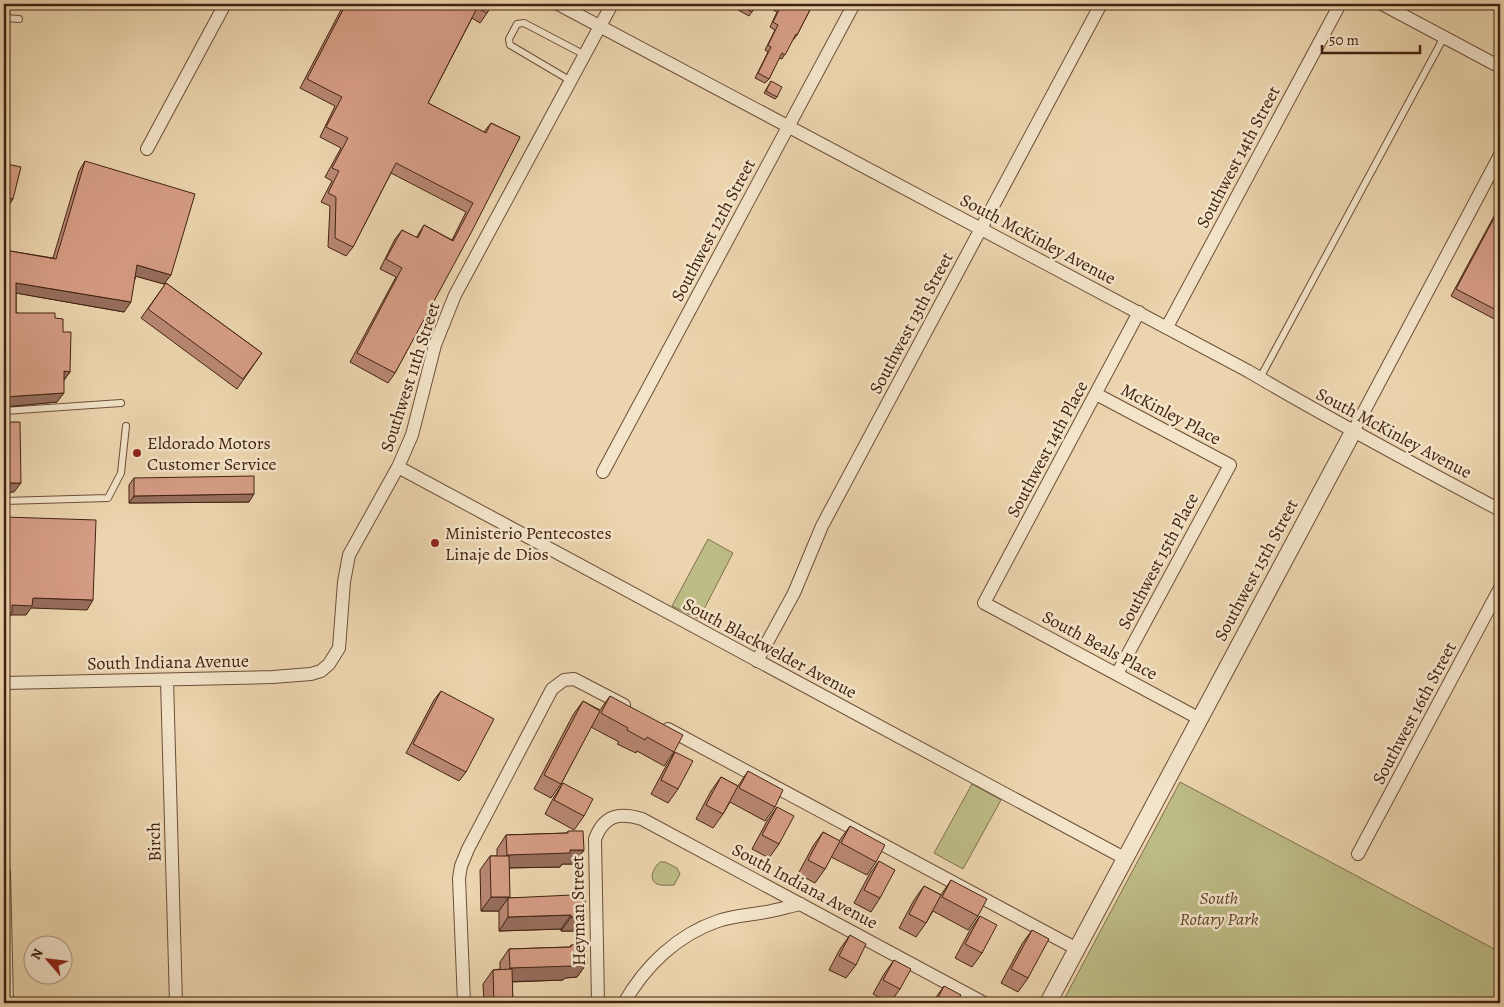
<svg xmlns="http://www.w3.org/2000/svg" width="1504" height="1007" viewBox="0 0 1504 1007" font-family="Alegreya,serif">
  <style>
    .green { fill: #bdbc86; stroke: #806f4c }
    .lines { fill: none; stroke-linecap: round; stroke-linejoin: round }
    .service-casing { stroke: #6c4f38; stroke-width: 8 }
    .minor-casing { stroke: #6c4f38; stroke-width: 14 }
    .tertiary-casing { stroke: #6c4f38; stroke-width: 18 }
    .service { stroke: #f3e4ca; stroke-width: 6 }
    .minor { stroke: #f3e4ca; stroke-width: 12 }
    .tertiary { stroke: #f3e4ca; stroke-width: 16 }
    .wall { fill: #b88772; stroke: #422211 }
    .shaded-wall { fill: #966e5d; stroke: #422211 }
    .building { fill: #d69d85; stroke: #422211 }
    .poi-dot { fill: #8f2418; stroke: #f3e4ca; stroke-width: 2 }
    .labels { text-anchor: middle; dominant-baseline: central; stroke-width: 5; stroke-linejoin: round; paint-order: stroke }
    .street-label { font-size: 18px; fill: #422211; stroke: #f3e4ca }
    .poi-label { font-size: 18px; fill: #422211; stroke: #f3e4ca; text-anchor: start }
    .park-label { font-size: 18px; font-style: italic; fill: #61482e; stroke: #f3e4ca }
  </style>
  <rect width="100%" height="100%" fill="#ecd5ae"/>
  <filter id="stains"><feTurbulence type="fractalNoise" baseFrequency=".004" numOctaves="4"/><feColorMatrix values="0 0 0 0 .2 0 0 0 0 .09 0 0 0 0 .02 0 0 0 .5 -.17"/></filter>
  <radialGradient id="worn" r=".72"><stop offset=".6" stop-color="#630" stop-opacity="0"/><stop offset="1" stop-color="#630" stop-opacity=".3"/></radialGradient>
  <path class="green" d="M708 539 733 553 699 619 672 606Z
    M1180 782 1500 952V1003H1062Z
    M972 784 1001 800 963 869 934 853Z
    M660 862H665L677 868 680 874 674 885C669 885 661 886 657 884 647 879 655 866 660 862Z"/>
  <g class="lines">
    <g class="service-casing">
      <path id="service" d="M4 18 19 19
        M571 81 510 45 509 39 517 24 524 23 585 55
        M1260 378 1444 37
        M4 411 121 403
        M4 501 108 498 121 473 126 426"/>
    </g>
    <g class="minor-casing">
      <path id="minor" d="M558 4 1248 371C1331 420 1415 465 1500 510
        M1382 4 1500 67
        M147 149 225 4
        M1139 312 984 603 1200 719
        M1167 327 1340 4
        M1096 394 1230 465 1117 674
        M1353 432 1500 155
        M398 467 1126 859
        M603 472 854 4
        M757 661 794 593 822 526 1101 4
        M167 680 176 1003
        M4 683 273 677 311 674 321 671 329 664 339 648 344 582 349 555 398 467 412 435 435 345 455 295 612 4
        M668 729 1077 949
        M1358 854 1500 588
        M4 872 7 1003
        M464 1003 459 878 461 866 468 849 552 689 564 680 574 679 624 705
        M598 1003 595 839C604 815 619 812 642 819L984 1003
        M624 1003C645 966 677 935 718 921 735 915 753 915 771 911 781 909 791 906 801 904"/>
    </g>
    <g class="tertiary-casing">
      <path id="tertiary" d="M1048 1003 1353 432"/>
    </g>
    <use href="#service" class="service"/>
    <use href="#minor" class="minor"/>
    <use href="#tertiary" class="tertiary"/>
  </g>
  <path class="wall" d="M344 4H492L487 13 480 23 472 18 428 103 484 132 491 123 520 137 395 373 388 383 350 362 396 277 380 269 395 239 402 230 416 238 424 225 452 240 466 212 391 173 353 247 346 256 328 247 330 206 321 202 332 181 325 177 341 148 320 137 335 106 300 88Z
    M735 4H757L749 16 733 7Z
    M768 4H813L797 35 794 39H793L782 59 779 58 769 79 765 83 755 78 768 52 765 50 775 30 770 27 777 12 766 6Z
    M771 81 777 97 775 99 764 93Z
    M85 161 164 284 136 276 124 312 16 293V313L55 318 63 332 70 372 64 380 57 402 4 407V250L53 258 79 171Z
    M1500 205V322L1451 296Z
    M166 283 262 353 237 389 141 318Z
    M134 478 249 502 129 503V485Z
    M441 691 466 772 459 781 406 753 434 700Z
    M610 696 674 752 664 766 637 751 636 753 617 744 619 742 591 727 561 784 551 798 534 789 573 715 583 701 600 710Z
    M675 752 678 789 668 803 651 794 666 766Z
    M748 771 775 807 765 821 730 802 723 814 713 828 696 819 711 791 721 777 738 786Z
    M563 783 584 816 574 830 545 814 554 797Z
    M777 807 779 844 769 858 752 849 767 821Z
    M850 826 876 862 867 875 831 857 825 869 815 883 798 874 813 846 823 832 839 841Z
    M568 831 584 850 574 864H562L560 867 509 868V898H572L586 917 576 931H561V929L499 931V911H481L480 870 490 856H497V849L506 835 567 833Z
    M879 861 880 898 871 912 854 903 869 875Z
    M951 880 978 916 968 930 933 911 926 923 916 937 899 928 914 900 924 886 941 895Z
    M980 916 982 953 972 967 955 958 970 930Z
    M1032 930 1028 978 1018 992 1001 983 1022 944Z
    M850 935 856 965 846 978 829 970 840 949Z
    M571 945 587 963 577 977 565 978 563 980 512 982 513 1003H484L483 984 493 970 500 969V962L509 949 570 947Z
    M894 960 900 989 890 1003 873 994 884 974Z
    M944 986 956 1003H932Z"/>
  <path class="shaded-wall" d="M4 197 13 199 7 208H4Z
    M137 265 171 275 164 284 131 275Z
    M16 283 131 302 124 312 10 292Z
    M64 371 70 372 63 381Z
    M64 393 57 402 4 407V397Z
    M4 483H21L14 492 4 493Z
    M254 494 249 502 129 503 134 496Z
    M33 598 93 600 87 610 31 608 26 615H11L6 622H4V612L12 605Z
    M570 850H584L574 864H562L560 867 497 868 507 855Z
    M491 897H510L508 900V898L499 911H481Z
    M571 915 561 929 499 931 508 917Z
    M571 917H586L576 931H561Z
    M587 963 577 977 565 978 563 980 500 982 510 968Z"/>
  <path class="building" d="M346 4H492L487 13 477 8 428 103 486 133 491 123 520 137 472 231 395 373 357 353 402 268 386 259 402 230 418 238 424 225 453 241 473 203 396 163 353 247 335 238 336 197 328 193 339 171 332 168 348 138 326 127 342 97 307 79Z
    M737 4H757L752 12Z
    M774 4H813L797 35 796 34 785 55 782 53 769 79 758 73 771 47 768 45 778 25 773 22 780 8Z
    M771 81 782 87 777 97 766 91Z
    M4 156 8 157 7 164 21 167 13 199 4 197Z
    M85 161 195 194 171 275 137 265 131 302 16 283V313H55V318L63 319V332H71L70 372 64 371V393L4 397V250L56 259Z
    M1500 207V312L1456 289Z
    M166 283 262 353 243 379 148 309Z
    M4 422H20L21 483H4Z
    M254 476V494L134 496V478Z
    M4 517 96 520 93 600 33 598 32 606 12 605V613L4 612Z
    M441 691 494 719 466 772 413 744Z
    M610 696 683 735 674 752 647 737 645 740 627 730 628 728 601 713Z
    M583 701 600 711 561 784 544 775Z
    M675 752 693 761 678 789 661 780Z
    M748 771 783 790 775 807 739 788Z
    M721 777 738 786 723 814 706 805Z
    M563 783 593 799 584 816 554 800Z
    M777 807 794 816 779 844 762 835Z
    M850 826 885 845 876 862 841 843Z
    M568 831H583L584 850H570V853L507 855 506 835 568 833Z
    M823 832 840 841 825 869 808 860Z
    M490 856H509L510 897H491Z
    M879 861 895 870 880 898 864 890Z
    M951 880 987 899 978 916 942 897Z
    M924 886 941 895 926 923 909 914Z
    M572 895V898L585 897 586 917H571V915L508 917V898Z
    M980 916 997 925 982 953 965 944Z
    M1032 930 1049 939 1028 978 1011 969Z
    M850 935 866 944 856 965 839 956Z
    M586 944 587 963 573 964V966L510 968 509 949 571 947V945Z
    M894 960 911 969 900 989 883 980Z
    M512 969 513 1003H494L493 970Z
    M944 986 961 995 956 1003H935Z"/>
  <g class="poi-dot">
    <circle cx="137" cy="453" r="5"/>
    <circle cx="435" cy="543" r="5"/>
  </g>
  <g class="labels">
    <g class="street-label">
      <text transform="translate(1238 157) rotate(-62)">Southwest 14th Street</text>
      <text transform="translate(713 230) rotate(-62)">Southwest 12th Street</text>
      <text transform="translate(1038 239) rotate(28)">South McKinley Avenue</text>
      <text transform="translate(911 323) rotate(-62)">Southwest 13th Street</text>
      <text transform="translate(410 377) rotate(-72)">Southwest 11th Street</text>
      <text transform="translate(1171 414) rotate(28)">McKinley Place</text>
      <text transform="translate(1394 433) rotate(28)">South McKinley Avenue</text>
      <text transform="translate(1047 449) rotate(-62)">Southwest 14th Place</text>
      <text transform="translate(1158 561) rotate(-62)">Southwest 15th Place</text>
      <text transform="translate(1256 570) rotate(-62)">Southwest 15th Street</text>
      <text transform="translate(1100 645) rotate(28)">South Beals Place</text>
      <text transform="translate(770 648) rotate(28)">South Blackwelder Avenue</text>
      <text transform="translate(168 662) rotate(-1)">South Indiana Avenue</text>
      <text transform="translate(1414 713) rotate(-62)">Southwest 16th Street</text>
      <text transform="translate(154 842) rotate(-92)">Birch</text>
      <text transform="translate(805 886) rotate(28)">South Indiana Avenue</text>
      <text transform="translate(578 911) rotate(-91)">Heyman Street</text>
    </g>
    <g class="poi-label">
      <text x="147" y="443">Eldorado Motors<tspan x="147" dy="21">Customer Service</tspan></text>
      <text x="445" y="533">Ministerio Pentecostes<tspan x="445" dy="21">Linaje de Dios</tspan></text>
    </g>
    <g class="park-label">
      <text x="1219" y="898">South<tspan x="1219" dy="21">Rotary Park</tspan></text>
    </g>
  </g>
  <rect width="1504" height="1007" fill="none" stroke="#ecd5ae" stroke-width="20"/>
  <rect x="5" y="5" width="1494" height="997" fill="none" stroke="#422211" stroke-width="2.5"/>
  <rect x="10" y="10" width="1484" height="987" fill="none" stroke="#422211"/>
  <g transform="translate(48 960) rotate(298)"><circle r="24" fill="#f3e4ca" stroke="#ac9680"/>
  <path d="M0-4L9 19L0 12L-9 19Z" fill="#8f2418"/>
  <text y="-8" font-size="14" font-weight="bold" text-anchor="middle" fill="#422211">N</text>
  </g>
  <path d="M1322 45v8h98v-8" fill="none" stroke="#422211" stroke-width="2.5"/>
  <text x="1329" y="45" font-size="15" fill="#422211" stroke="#f3e4ca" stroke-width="4" paint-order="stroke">50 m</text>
  <rect width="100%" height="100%" filter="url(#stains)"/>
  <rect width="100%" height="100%" fill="url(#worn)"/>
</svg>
